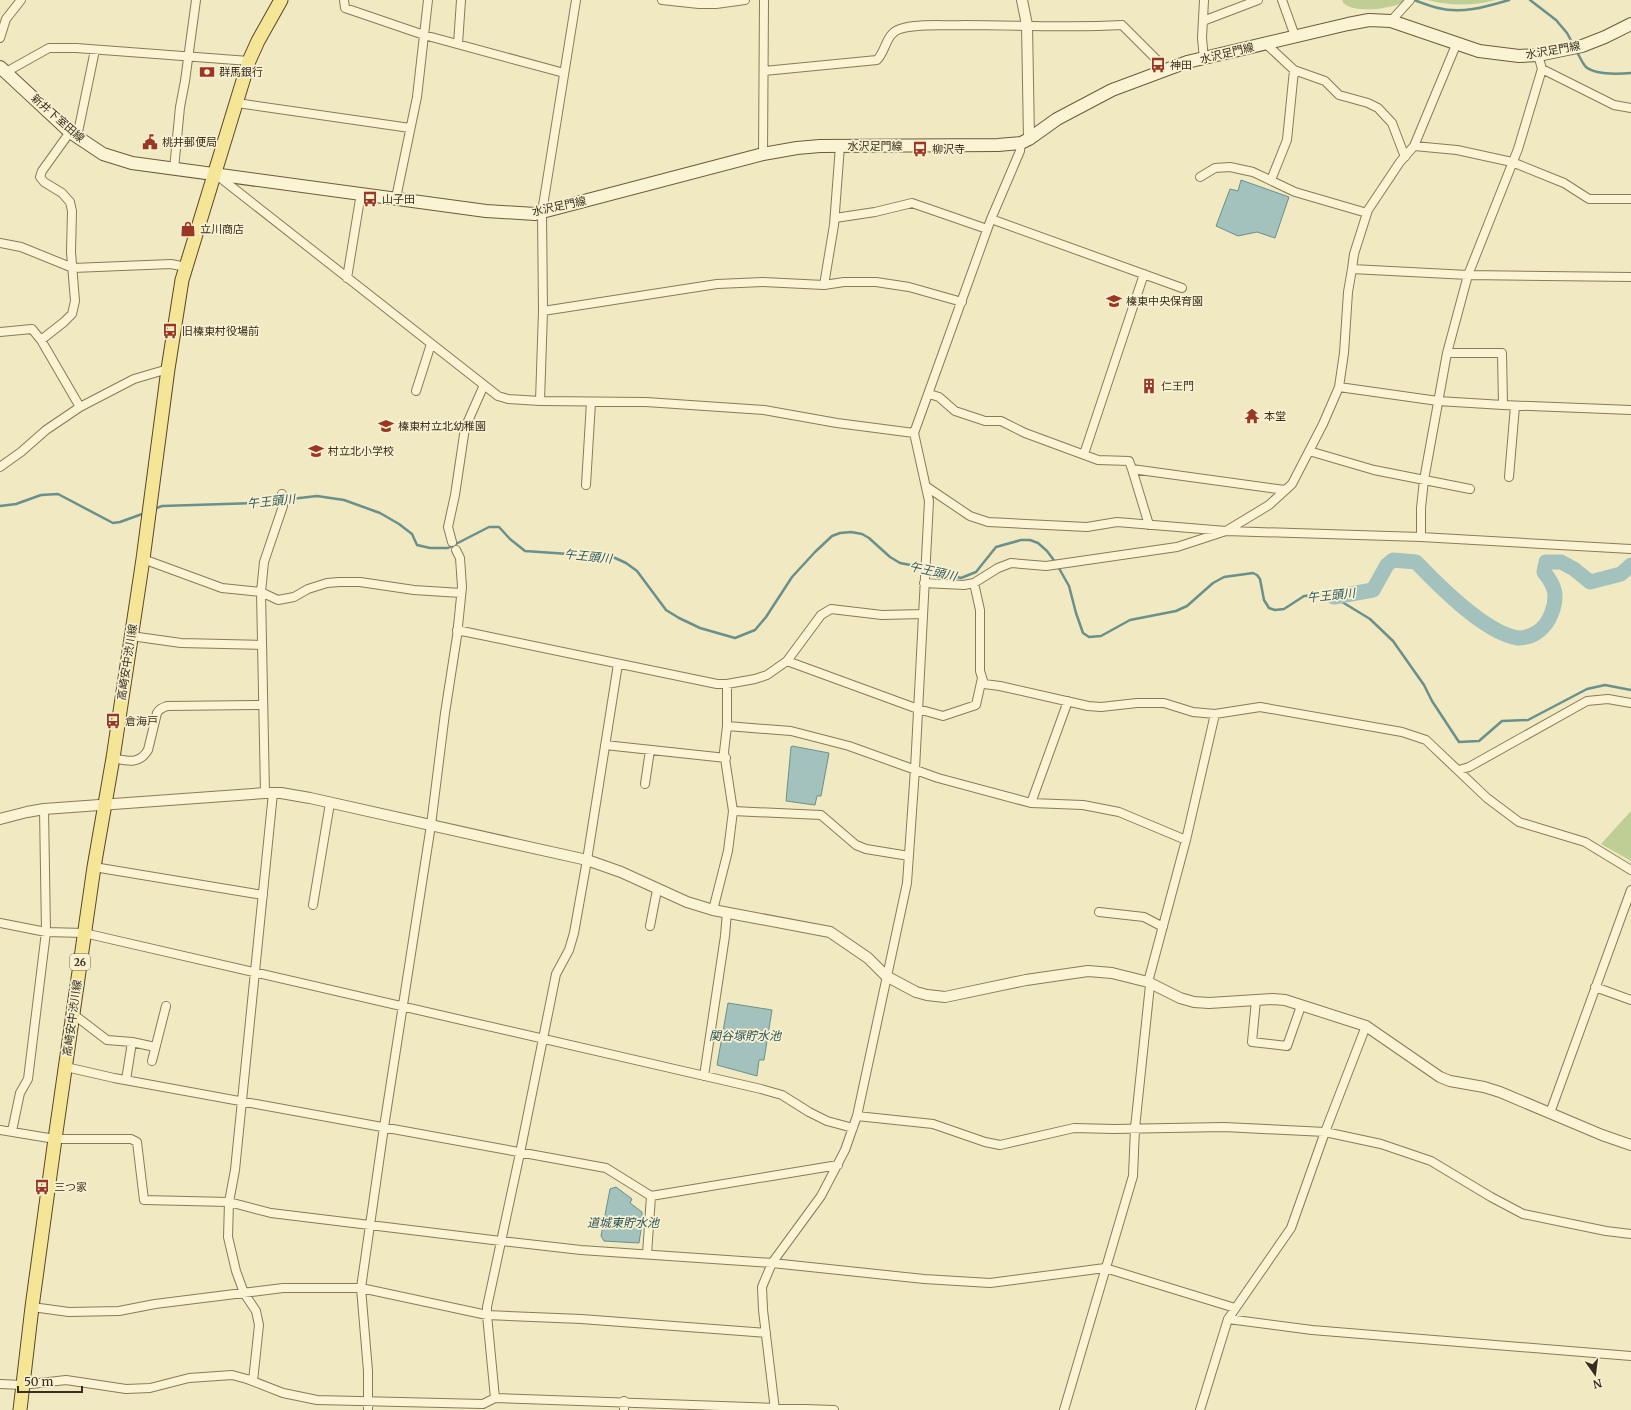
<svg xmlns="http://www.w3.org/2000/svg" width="1631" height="1410" viewBox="0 0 1631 1410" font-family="Merriweather,'Noto Sans JP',serif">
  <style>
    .green { fill: #bfce94 }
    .water { fill: #a4c2bd; stroke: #6a908c }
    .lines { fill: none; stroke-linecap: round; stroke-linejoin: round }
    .stream { stroke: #6a908c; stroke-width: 2.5 }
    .river { stroke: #a4c2bd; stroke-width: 15 }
    .minor-casing { stroke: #8a7a58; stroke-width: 10 }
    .tertiary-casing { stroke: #8a7a58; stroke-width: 12 }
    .secondary-casing { stroke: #6b5b3b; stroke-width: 14 }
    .primary-casing { stroke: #57472c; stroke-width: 15 }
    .minor { stroke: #faf4d4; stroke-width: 8 }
    .tertiary { stroke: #faf4d4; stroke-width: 10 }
    .secondary { stroke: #faf4d4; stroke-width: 12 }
    .primary { stroke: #f5e597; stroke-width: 13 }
    .labels { text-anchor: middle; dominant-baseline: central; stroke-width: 3.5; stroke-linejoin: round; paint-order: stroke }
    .shield { fill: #f7f1d1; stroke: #726853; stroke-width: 1 }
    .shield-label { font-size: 10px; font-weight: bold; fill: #392e1d }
    .street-label { font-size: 11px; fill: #392e1d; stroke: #f7f1d1 }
    .poi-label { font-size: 11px; fill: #392e1d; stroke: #f7f1d1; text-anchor: start }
    .water-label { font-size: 12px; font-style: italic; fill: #2b5559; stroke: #f7f1d1 }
  </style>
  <rect width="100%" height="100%" fill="#f0e9c1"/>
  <path class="green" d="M1342 0H1406C1396 9 1357 13 1346 5 1344 4 1343 2 1342 0Z
    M1427 0H1496C1471 6 1452 6 1427 0Z
    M1631 811V861L1601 844Z"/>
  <path class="water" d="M1241 180 1289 197 1275 238 1257 232 1238 236 1216 226 1230 189 1238 191Z
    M792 746 829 753 821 796H817L815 805 786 801 791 747Z
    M728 1003 772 1010 764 1060H759L757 1076 717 1065Z
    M616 1187 632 1199 630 1203 642 1212V1223L639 1243 604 1241 601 1236 610 1189Z"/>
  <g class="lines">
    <path class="stream" d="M1414 0C1422 3 1430 6 1438 8 1462 14 1485 7 1509 0
      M1530 0 1556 20 1567 33 1573 44
      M1576 50C1579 55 1582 63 1586 67 1596 75 1619 74 1631 73
      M0 506 16 504 41 495 58 494 113 523 120 522 145 513
      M154 509 162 506 256 503 317 496 344 500 380 513 399 524 412 534 417 545 430 548H448L489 527H499L510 539 525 551 613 557 626 563 637 571 666 610 679 618 700 628 735 638 755 630 766 617 792 577 815 552 832 536 840 533 851 532 862 534 869 538 890 557 900 563 921 567 961 578 976 572 996 547 1021 540H1030L1038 543 1047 551 1056 563 1069 586 1076 613 1083 633 1089 637 1101 636 1130 620 1176 611 1187 606 1213 583 1224 577 1253 573 1257 575 1260 579 1264 600 1269 608 1275 610 1284 609 1304 596 1317 595 1334 597 1370 619 1393 641 1424 685 1432 701 1459 742 1479 741 1502 721 1528 720 1587 689 1605 685 1631 690"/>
    <path class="river" d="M1334 597 1373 590 1387 565 1393 560 1416 562C1439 586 1485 633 1518 638 1524 638 1531 636 1536 633 1544 628 1549 621 1552 612 1558 595 1555 586 1544 572L1546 562H1561L1574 569 1590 582 1621 574 1631 565"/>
    <g class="minor-casing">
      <path id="minor" d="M344 0 345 8 424 35 564 73
        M662 0 699 4H716L745 0
        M1282 0 1295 36
        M1203 21 1258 0
        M1391 21 1410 0
        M0 38 6 19 21 0
        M1265 43 1294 70 1325 81 1339 95 1368 103 1378 108 1392 123 1405 157
        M458 44 461 0
        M1204 59 1202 38 1204 0
        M1542 69 1614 105 1631 108
        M764 71 877 60C886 51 886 33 900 29 916 23 946 26 964 25 1017 25 1069 28 1122 25L1160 63
        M6 72 49 48H76L249 61
        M237 103 410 128
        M77 137 95 50
        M1414 146 1457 150 1512 162 1564 183 1589 199H1631
        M763 154 764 0
        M174 169 180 107 185 81 196 0
        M218 176 498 396 508 399 540 401 646 402 764 410 837 423 914 433
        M1200 177 1215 168 1230 167 1253 172 1295 192 1367 213
        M1271 180 1287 140 1294 70
        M396 198 417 97 428 0
        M835 218 875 212 912 203 987 229
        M991 219 1182 288
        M0 243 21 247 73 268 171 264 186 267
        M1352 269 1468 275 1631 277
        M347 278 361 193
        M824 285 834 225 840 146
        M543 311 717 284 763 282 824 285 844 282H876L909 287 962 302
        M0 332 32 329 41 340 80 407
        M41 340 64 322 72 314 75 301 71 252 72 211 70 202 62 193 44 182 40 177 42 171 70 132
        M1447 353H1502L1503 405
        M1339 387 1438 401 1503 405 1631 410
        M416 391 431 344
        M929 394 939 397 955 411 985 421H1001L1025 433 1098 460 1129 461 1132 469 1285 490
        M540 401 543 311 542 212 576 0
        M1309 451 1374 470 1470 489
        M1084 454 1144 274
        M0 467 21 452 46 430 80 407 134 379 168 369
        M1132 469 1149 525
        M1509 477 1515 406
        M586 485 591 402
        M927 487 970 516 988 522 1087 527 1117 522 1226 531 1421 537 1631 549
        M1421 537V508L1424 480 1447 353 1468 275 1518 149 1542 69 1538 55
        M452 542 448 527 455 495 465 428 484 385
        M143 559 222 588 261 592 278 600 294 597 308 589 327 583 339 582H360L414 590 461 593
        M924 583 964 585 974 583 998 568 1011 563 1046 566 1177 547 1226 531 1269 505 1292 484 1323 424 1339 387 1344 353 1348 292 1352 269 1354 254 1368 210 1400 162 1414 146 1456 45
        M974 583 980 610V671L984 684 1000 686 1088 706 1101 707 1137 703H1164L1193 712 1215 714 1260 707 1402 732 1426 740 1487 798 1519 822 1585 842 1631 870
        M457 630 717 684H727L755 679 767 675 787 661 821 615 831 609 882 615 923 614
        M131 636 181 643 262 645
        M787 661 918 709 943 716 976 705 982 678
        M727 726 791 731 849 746 938 778 1031 803 1083 805 1119 812 1186 840
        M605 745 726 758
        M113 758C127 761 139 765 148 750L157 713C159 709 162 708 167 706L263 705
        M1459 770 1469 767 1587 701 1608 699 1631 703
        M645 784 650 750
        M265 793 261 592 264 562 283 506 282 494
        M1031 803 1068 701
        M733 811 821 815 856 845 866 849 909 856
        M94 867 263 895
        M313 905 330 803
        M713 910 728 851 733 811 724 752 727 726V684
        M1099 912 1144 917 1163 927
        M0 923 46 932 84 933 761 1089 782 1095 809 1112 827 1121 853 1128
        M650 926 657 890
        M1148 982 1186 840 1215 714
        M1595 987 1631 1000
        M1256 1000 1252 1042 1287 1046 1301 1006
        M73 1014 107 1040 132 1042 126 1080
        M132 1042 155 1047
        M152 1061 166 1006
        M66 1067 114 1078 606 1168 651 1196 647 1254
        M704 1076 725 936 727 912
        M1550 1113 1631 890
        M857 1116 933 1124 985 1142 1000 1145 1074 1128 1114 1129 1224 1127 1325 1132 1381 1144 1431 1161 1491 1197 1523 1214 1606 1231 1631 1234
        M0 1130 55 1139H131L137 1142 144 1200 229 1202 271 1213 501 1241 581 1250 772 1263 924 1279 990 1283 1105 1268 1235 1308
        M12 1131 20 1093 28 1079 46 932 44 809
        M651 1196 838 1165
        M32 1307 69 1312 119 1311 155 1304 283 1288H361L487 1315 581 1319 766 1333
        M1228 1319 1312 1330 1631 1356
        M253 1381 259 1325 256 1311 244 1293 236 1271 228 1237 229 1202 235 1170 273 793
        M0 1384 22 1385 66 1380 126 1389 150 1388 189 1378 232 1375 247 1379 283 1393 317 1400 483 1404 495 1398 834 1410
        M495 1398 487 1315V1307L520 1153 556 974 569 950 574 933 587 860 618 664
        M368 1410V1371L361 1288 384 1127 431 825 445 713 457 636 462 587 460 558 456 550
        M624 1410V1401
        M775 1410 763 1310 762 1287 772 1263 821 1196 845 1150 857 1116 907 883 915 769 929 501 914 433 991 219 1020 151 1021 143
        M1064 1410 1133 1176 1135 1128 1150 985
        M1200 1410 1228 1319 1291 1228 1325 1132 1366 1026"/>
    </g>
    <g class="tertiary-casing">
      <path id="tertiary" d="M1022 0 1027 25 1029 139
        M0 819 27 812 44 809 265 793H281L310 798 587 860 621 872 687 902 713 910 830 932 868 958 886 976 916 992 927 995 945 997 1026 980 1088 971 1112 973 1148 982 1180 998 1194 1002 1209 1003 1273 999 1285 1000 1366 1026 1440 1077 1450 1081 1484 1087 1500 1092 1602 1135 1631 1145"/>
    </g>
    <g class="secondary-casing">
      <path id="secondary" d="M0 67 70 132 103 154 132 163 486 211 535 214 542 212 763 154 797 148 820 146 998 145 1021 143 1029 139 1057 119 1112 90 1187 62 1348 24 1369 20 1391 21 1479 51 1519 56 1538 55 1582 46 1605 37 1631 24"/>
    </g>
    <g class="primary-casing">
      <path id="primary" d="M20 1410 32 1307 55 1139 94 867 113 758 143 559 168 369 182 280 249 61 258 41 281 0"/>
    </g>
    <use href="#minor" class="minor"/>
    <use href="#tertiary" class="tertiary"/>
    <use href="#secondary" class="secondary"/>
    <use href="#primary" class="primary"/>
  </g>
  <defs>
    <g id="bus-bare" transform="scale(1.2)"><path d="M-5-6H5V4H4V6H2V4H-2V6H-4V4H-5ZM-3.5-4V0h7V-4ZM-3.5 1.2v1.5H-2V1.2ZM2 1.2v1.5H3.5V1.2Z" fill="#9b3625" stroke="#f7f1d1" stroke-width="2.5" paint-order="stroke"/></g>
    <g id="bank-bare" transform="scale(1.2)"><path d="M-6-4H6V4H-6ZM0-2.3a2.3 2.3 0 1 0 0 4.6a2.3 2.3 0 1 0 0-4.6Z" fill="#9b3625" stroke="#f7f1d1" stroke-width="2.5" paint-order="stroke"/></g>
    <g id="civic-bare" transform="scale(1.2)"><path d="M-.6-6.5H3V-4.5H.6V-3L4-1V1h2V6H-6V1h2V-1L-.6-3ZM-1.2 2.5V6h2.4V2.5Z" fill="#9b3625" stroke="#f7f1d1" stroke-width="2.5" paint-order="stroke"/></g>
    <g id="shop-bare" transform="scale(1.2)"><path d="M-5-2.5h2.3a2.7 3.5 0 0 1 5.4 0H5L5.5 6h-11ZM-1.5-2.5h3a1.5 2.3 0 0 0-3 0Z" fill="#9b3625" stroke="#f7f1d1" stroke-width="2.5" paint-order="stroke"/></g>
    <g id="school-bare" transform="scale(1.2)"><path d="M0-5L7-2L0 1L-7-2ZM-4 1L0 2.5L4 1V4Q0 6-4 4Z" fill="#9b3625" stroke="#f7f1d1" stroke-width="2.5" paint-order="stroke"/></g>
    <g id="building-bare" transform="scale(1.2)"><path d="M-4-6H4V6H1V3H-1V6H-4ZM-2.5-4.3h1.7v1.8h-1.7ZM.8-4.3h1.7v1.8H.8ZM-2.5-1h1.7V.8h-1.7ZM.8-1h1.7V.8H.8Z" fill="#9b3625" stroke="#f7f1d1" stroke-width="2.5" paint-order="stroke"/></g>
    <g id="temple-bare" transform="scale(1.2)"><path d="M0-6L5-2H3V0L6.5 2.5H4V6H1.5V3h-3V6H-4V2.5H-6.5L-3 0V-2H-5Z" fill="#9b3625" stroke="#f7f1d1" stroke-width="2.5" paint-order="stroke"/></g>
  </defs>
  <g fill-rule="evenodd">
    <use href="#bus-bare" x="1158" y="65"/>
    <use href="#bank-bare" x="207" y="72"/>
    <use href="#civic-bare" x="150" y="142"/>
    <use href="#bus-bare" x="920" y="149"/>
    <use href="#bus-bare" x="370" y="199"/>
    <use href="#shop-bare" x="188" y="229"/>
    <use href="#school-bare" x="1114" y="301"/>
    <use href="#bus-bare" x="170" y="331"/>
    <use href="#building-bare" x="1149" y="386"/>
    <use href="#temple-bare" x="1252" y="416"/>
    <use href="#school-bare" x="386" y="426"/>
    <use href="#school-bare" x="316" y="451"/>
    <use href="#bus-bare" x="113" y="721"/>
    <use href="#bus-bare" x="42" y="1187"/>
  </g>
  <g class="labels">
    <rect class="shield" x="70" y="954" width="20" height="16" rx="3"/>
    <g class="shield-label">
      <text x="80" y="962">26</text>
    </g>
    <g class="street-label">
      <text transform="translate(1553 50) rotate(-10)">水沢足門線</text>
      <text transform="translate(1227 53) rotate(-14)">水沢足門線</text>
      <text transform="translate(58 118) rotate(41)">新井下室田線</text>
      <text x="875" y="146">水沢足門線</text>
      <text transform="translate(559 206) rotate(-12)">水沢足門線</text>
      <text transform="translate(127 662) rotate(-81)">高崎安中渋川線</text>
      <text transform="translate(72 1018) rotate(-82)">高崎安中渋川線</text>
    </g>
    <g class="poi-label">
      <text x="1170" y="65">神田</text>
      <text x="219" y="72">群馬銀行</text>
      <text x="162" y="142">桃井郵便局</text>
      <text x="932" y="149">柳沢寺</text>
      <text x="382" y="199">山子田</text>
      <text x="200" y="229">立川商店</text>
      <text x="1126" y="301">榛東中央保育園</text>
      <text x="182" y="331">旧榛東村役場前</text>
      <text x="1161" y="386">仁王門</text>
      <text x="1264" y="416">本堂</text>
      <text x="398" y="426">榛東村立北幼稚園</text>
      <text x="328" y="451">村立北小学校</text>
      <text x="125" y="721">倉海戸</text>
      <text x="54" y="1187">三つ家</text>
    </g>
    <g class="water-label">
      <text transform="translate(271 501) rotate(-6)">午王頭川</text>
      <text transform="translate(588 556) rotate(6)">午王頭川</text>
      <text transform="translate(933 571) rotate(13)">午王頭川</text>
      <text transform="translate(1331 595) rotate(-6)">午王頭川</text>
      <text x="745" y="1035">関谷塚貯水池</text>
      <text x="623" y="1222">道城東貯水池</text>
    </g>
  </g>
  <g transform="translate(1595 1374) rotate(166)" stroke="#f7f1d1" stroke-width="3" paint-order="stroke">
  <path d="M0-3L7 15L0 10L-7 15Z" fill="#392e1d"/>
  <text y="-6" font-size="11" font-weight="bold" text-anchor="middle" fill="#392e1d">N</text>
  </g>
  <path d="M18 1386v6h64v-6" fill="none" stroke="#392e1d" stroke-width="2"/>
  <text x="24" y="1386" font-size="12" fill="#392e1d" stroke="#f7f1d1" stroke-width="3" paint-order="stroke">50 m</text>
</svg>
